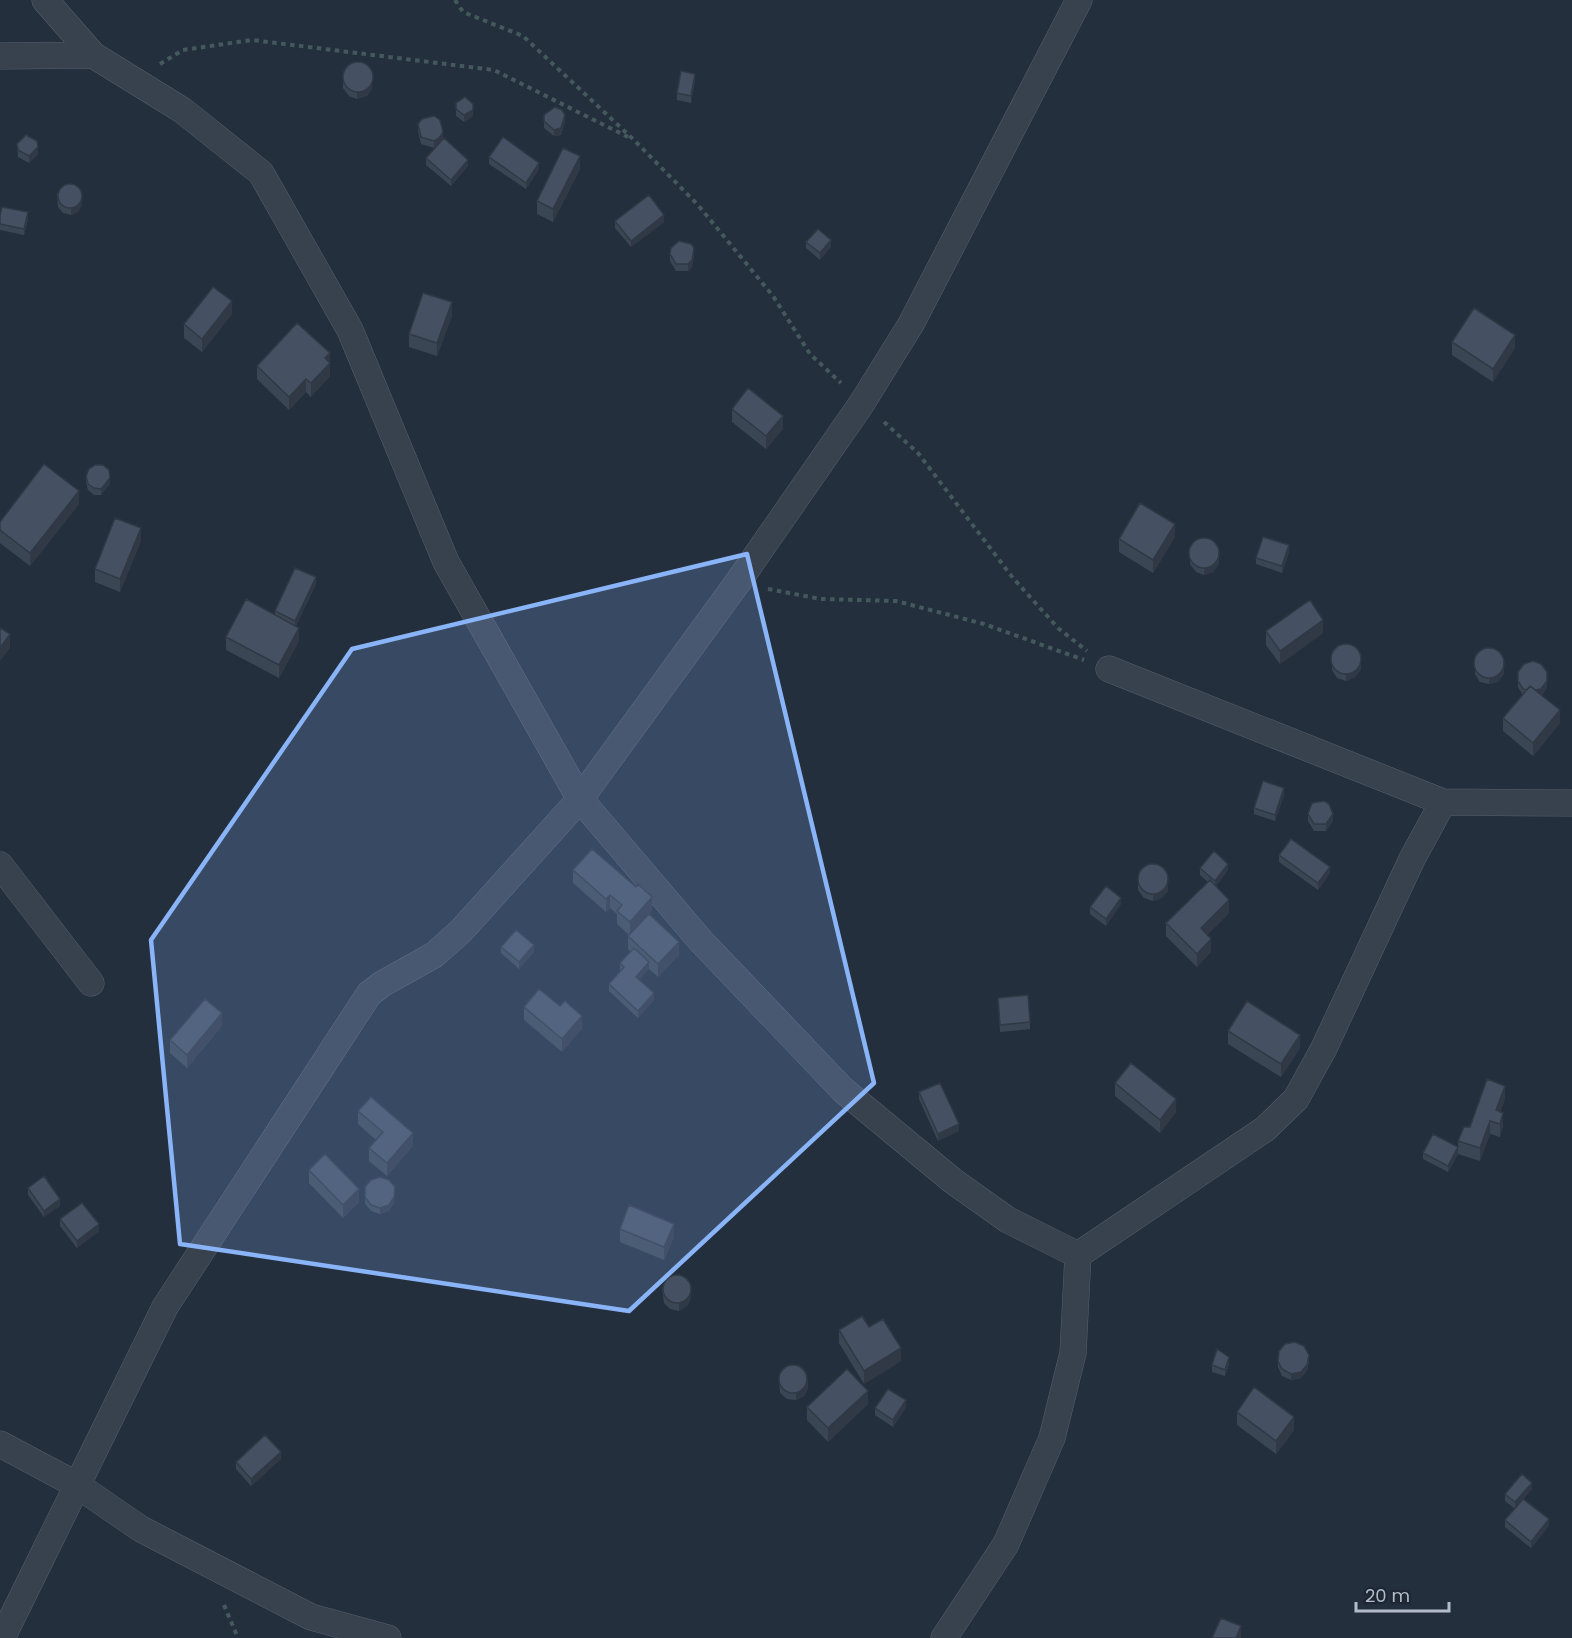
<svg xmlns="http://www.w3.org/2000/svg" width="1572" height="1638" viewBox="0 0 1572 1638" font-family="Poppins,sans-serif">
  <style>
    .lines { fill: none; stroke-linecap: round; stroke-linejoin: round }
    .street-casing { stroke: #565f6c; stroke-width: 27 }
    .path { stroke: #44595c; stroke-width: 4; stroke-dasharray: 4.5 4.5; stroke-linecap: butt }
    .street { stroke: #38414e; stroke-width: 26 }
    .wall { fill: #3b4654 }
    .shaded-wall { fill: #303945 }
    .building { fill: #455162; stroke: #303945; stroke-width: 1.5 }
    .marked { fill: #8ab4f8; fill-opacity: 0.2; stroke: #8ab4f8; stroke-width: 4.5; stroke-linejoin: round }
  </style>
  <rect width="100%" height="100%" fill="#242f3e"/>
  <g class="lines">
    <g class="street-casing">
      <path id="street" d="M45 0 93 55
        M0 56 93 55 182 110 261 173 350 330 446 562 580 799 700 940 843 1090 953 1181 1008 1220 1078 1255
        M1109 669 1443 802
        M0 865 91 983
        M0 1444 77 1485 141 1529 311 1617 388 1638
        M2 1638 165 1307 369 994 382 984 434 955 461 931 580 799 738 582 862 403 911 324 1079 0
        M944 1638 1006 1544 1052 1438 1073 1353 1078 1255 1265 1129 1296 1099 1324 1048 1412 859 1443 802 1572 803"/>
    </g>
    <path class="path" d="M455 0 463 12 523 36 634 140 698 205 773 296 810 354 841 383
      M160 64 183 50 252 40 494 70 628 137
      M884 422 918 453 1013 578 1058 628 1087 651
      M768 589 821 599 896 601 984 624 1084 660
      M224 1605 238 1638"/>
    <use href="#street" class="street"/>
  </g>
  <path class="wall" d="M343 72 372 88 367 96 357 99 349 96 343 88Z
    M695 81 691 103 677 100V93Z
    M456 103 473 104V116L464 122 456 116Z
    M544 115 565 122 561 135 554 136 544 128Z
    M418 124 443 138 468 166 451 186 426 165V158L437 146 434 148 421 144 418 131Z
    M17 144 38 154 29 163 18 157Z
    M489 157 539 169 526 189 489 164Z
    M580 169 553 222 537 214V201Z
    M57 193 82 205 78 212 71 215 63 213 58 207Z
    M0 215 28 219 24 235 0 230Z
    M615 221 664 222 631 247 615 228Z
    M806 242 831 247 820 260 806 248Z
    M670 254 694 255 692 267 688 271H676L670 261Z
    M232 314 202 352 184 338V324Z
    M452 316 437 356 409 347V334Z
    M1452 342 1515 348 1493 382 1452 355Z
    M330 353V376L311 397 306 392 289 410 257 379V366Z
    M732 409 783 429 766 449 732 422Z
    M86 476 110 484 101 495H94L88 490 86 483Z
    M79 504 30 566 0 543V522Z
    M1175 537 1153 573 1119 552V539Z
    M141 541 120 592 95 582V569Z
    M1190 548H1219V564L1213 572 1204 575 1196 572 1190 564Z
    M1289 552 1282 573 1256 564V558Z
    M316 584 296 626 299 641 279 678 226 650V637L275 615V611Z
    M1266 631 1323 633 1280 664 1266 645Z
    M1332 654H1361V670L1355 677 1346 681 1337 678 1332 670Z
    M1475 667 1504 674 1498 682 1489 684 1480 682 1475 674Z
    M1518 681 1547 688 1542 695 1560 723 1533 756 1503 731V718L1523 695 1518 687Z
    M1284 795 1275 821 1254 814V808Z
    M1308 814 1333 821 1326 831H1314L1308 821Z
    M1279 855 1330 873 1318 890 1279 862Z
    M1200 868 1228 870 1216 886 1229 913 1207 935 1211 952 1197 967 1166 936V923L1208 882 1200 875Z
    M573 870 636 887 652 910 649 914 679 955 658 977 649 969 639 980 654 1000 638 1018 609 991V984L621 971 620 970V963L631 952 628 949V936L629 935 617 924V914L610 908 606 912 573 883Z
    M1168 874V891L1162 898 1153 901 1144 898 1138 890V884Z
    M1121 904 1106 926 1090 914V907Z
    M501 947 534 952 519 969 501 953Z
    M998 998 1030 1022V1029L1000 1032Z
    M524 1007 582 1029 562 1052 524 1020Z
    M222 1026 187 1068 170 1053V1040Z
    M1228 1031 1300 1048 1281 1077 1228 1044Z
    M1115 1083 1176 1112 1160 1133 1115 1096Z
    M919 1092 959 1131 938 1141 919 1099Z
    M1505 1099 1500 1112 1503 1126 1500 1137 1490 1134 1480 1161 1458 1154 1448 1172 1423 1159V1153L1458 1147V1141L1470 1127Z
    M358 1111 413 1146 387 1176 369 1161V1148L376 1140 358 1124Z
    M309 1170 359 1202 343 1218 309 1183Z
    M28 1188 60 1206 44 1217 28 1195Z
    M365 1197 394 1203 389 1211 380 1214 371 1211 365 1204Z
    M60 1219 99 1231 77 1248 60 1226Z
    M620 1229 674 1237 664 1260 620 1242Z
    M662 1287 691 1298 687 1306 679 1311 670 1309 664 1303Z
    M839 1330 901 1361 864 1384 839 1343Z
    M1278 1361H1309L1307 1371 1301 1378 1291 1380 1282 1376 1278 1367Z
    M1229 1364 1225 1376 1212 1372V1365Z
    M779 1377 808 1388 804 1396 796 1400 787 1399 780 1393Z
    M868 1404 828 1442 807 1420V1407Z
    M906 1407 893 1427 875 1415V1408Z
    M1237 1412 1294 1430 1276 1454 1237 1425Z
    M281 1459 251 1486 236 1469V1462Z
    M1532 1489 1523 1499 1549 1526 1531 1548 1505 1527V1520L1515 1509 1505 1501V1494Z"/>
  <path class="shaded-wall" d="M695 74V81L691 103V96Z
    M372 82V88L367 96 357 99V92Z
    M473 110V116L464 122V115Z
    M565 115V122L561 135 554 136V130Z
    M443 132V139L439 144 434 148V141Z
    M38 147V154L29 163V156Z
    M580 156V169L553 222V209Z
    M468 160V166L451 186V180Z
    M539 163V169L526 189V183Z
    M82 198V205L78 212 71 215V208Z
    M28 212V219L24 235V229Z
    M664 215V222L631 247V241Z
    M831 240V247L820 260V253Z
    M694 248 692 267 688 271V264Z
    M232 301V314L202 352V339Z
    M452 302V316L437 356V343Z
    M1515 335V348L1493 382V369Z
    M330 353V376L311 397V383L325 358Z
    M306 379V392L289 410V397Z
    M783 416V429L766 449V436Z
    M110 478V484L101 495V489Z
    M79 491V504L30 566V553Z
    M1175 524V537L1153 573V560Z
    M141 528V541L120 592V579Z
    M1289 545V552L1282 573V566Z
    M1219 558V564L1213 572 1204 575V568Z
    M316 577V584L295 628V621Z
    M1323 620V633L1280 664V651Z
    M299 628V641L279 678V665Z
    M10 634V648L0 661V648Z
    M1504 658V674L1498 682 1489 684V678Z
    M1361 663V670L1355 677 1346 681V674Z
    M1547 681V688L1541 695 1532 692Z
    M1560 710V723L1533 756V743Z
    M1284 788V795L1275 821V815Z
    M1333 814V821L1326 831V824Z
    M1228 864V870L1215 888V881Z
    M1330 867V873L1318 890V883Z
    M1168 884V891L1162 898 1153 901V895Z
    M610 895V908L606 912V899Z
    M652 897V910L630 935V922Z
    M1121 898V904L1106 926V919Z
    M1229 900V913L1201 942V928Z
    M1211 939V952L1197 967V954Z
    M679 942V955L658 977V964Z
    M534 945V952L519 969V962Z
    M649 962V969L636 984V977Z
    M654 993V1000L638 1018V1011Z
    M222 1013V1026L187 1068V1055Z
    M582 1016V1029L562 1052V1039Z
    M1300 1035V1048L1281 1077V1064Z
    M1505 1086V1099L1496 1123V1110Z
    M1176 1099V1112L1160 1133V1120Z
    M1503 1113V1126L1500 1137V1124Z
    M1490 1121V1134L1480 1161V1148Z
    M959 1124V1131L938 1141V1134Z
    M413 1133V1146L387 1176V1163Z
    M1458 1147V1154L1448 1172V1166Z
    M395 1187 394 1203 389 1211 380 1214V1208Z
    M359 1189V1202L343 1218V1205Z
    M60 1199V1206L44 1217V1211Z
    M99 1224V1231L77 1248V1241Z
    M674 1224V1237L664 1260V1247Z
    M691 1291V1298L687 1306 679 1311V1304Z
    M901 1348V1361L864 1384V1371Z
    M1309 1355 1307 1371 1301 1378 1291 1380V1374Z
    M1229 1357V1364L1225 1376V1370Z
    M808 1381V1388L804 1396 796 1400V1394Z
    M868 1391V1404L828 1442V1428Z
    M906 1400V1407L893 1427V1420Z
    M1294 1417V1430L1276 1454V1441Z
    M281 1452V1459L251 1486V1479Z
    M1532 1483V1489L1515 1509V1502Z
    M1549 1519V1526L1531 1548V1542Z
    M1241 1626V1638H1236Z"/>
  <path class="building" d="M343 77a15 15 0 1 1 30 0a15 15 0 1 1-30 0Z
    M681 71 695 74 691 96 677 93Z
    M465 97 473 104V110L464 115 456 109V103Z
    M555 107 562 110 565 115 561 128 554 130 544 121V115Z
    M434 116 440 120 443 132 439 138 434 141 421 137 418 124 422 119Z
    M26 135 37 141 38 147 29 156 18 150 17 144Z
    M503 137 539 163 526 183 489 157Z
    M444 138 468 160 451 180 426 158Z
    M563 148 580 156 553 209 537 201Z
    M58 196a12 12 0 1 1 24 0a12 12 0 1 1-24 0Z
    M649 195 664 215 631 241 615 221Z
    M2 207 28 212 24 229 0 224V215Z
    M818 229 831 240 820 253 806 242Z
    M679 241 691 244 694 248 692 260 688 264H676L670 254 671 248Z
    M213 287 232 301 202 339 184 324Z
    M423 293 452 302 437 343 409 334Z
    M1474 308 1515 335 1493 369 1452 342Z
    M297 323 330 353 325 358 330 363 311 383 306 379 289 397 257 366Z
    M748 388 783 416 766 436 732 409Z
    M44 464 79 491 30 553 0 530V522Z
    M95 465H103L109 470 110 478 101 489 94 488 88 484 86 476 89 469Z
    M1140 503 1175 524 1153 560 1119 539Z
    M115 518 141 528 120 579 95 569Z
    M1263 537 1289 545 1282 566 1256 558Z
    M1189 553a15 15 0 1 1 30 0a15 15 0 1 1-30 0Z
    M295 568 316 577 295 621 275 611Z
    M246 599 299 628 279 665 226 637Z
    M1310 600 1323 620 1280 651 1266 631Z
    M0 628 10 634 0 648Z
    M1331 659a15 15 0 1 1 30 0a15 15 0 1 1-30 0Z
    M1474 663a15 15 0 1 1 30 0a15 15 0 1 1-30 0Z
    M1533 661 1541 664 1547 672V681L1541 689 1536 690 1530 686 1527 690 1523 689 1518 681V672L1524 664Z
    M1530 686 1560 710 1533 743 1503 718Z
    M1263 781 1284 788 1275 815 1254 808Z
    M1324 801 1329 804 1333 814 1326 824H1314L1308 814 1312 803Z
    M1291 839 1330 867 1318 883 1279 855Z
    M592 849 636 887 638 884 652 897 630 922 617 911 622 905 610 895 606 899 573 870Z
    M1214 851 1228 864 1215 881 1200 868Z
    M1138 879a15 15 0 1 1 30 0a15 15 0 1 1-30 0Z
    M1210 880 1229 900 1201 928 1211 939 1197 954 1166 923Z
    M1106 886 1121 898 1106 919 1090 907Z
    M649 914 679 942 658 964 628 936Z
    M516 930 534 945 519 962 501 947Z
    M634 948 649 962 636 977 654 993 638 1011 609 984 624 967 620 963Z
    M539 989 560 1006 565 1001 582 1016 562 1039 524 1007Z
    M1028 995 1030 1022 1000 1025 998 998Z
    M205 999 222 1013 187 1055 170 1040Z
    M1247 1001 1300 1035 1281 1064 1228 1031Z
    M1131 1063 1176 1099 1160 1120 1115 1083Z
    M1487 1079 1505 1086 1496 1110 1503 1113 1500 1124 1490 1121 1480 1148 1458 1141 1464 1127H1470Z
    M940 1083 959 1124 938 1134 919 1092Z
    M371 1097 413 1133 387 1163 369 1148 383 1132 358 1111Z
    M1433 1134 1458 1147 1448 1166 1423 1153Z
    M325 1154 359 1189 343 1205 309 1170Z
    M44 1176 60 1199 44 1211 28 1188Z
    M380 1177 389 1180 395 1187 394 1197 389 1205 380 1208 371 1205 365 1197V1187L371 1180Z
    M82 1203 99 1224 77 1241 60 1219Z
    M629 1205 674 1224 664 1247 620 1229Z
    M663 1289a14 14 0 1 1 28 0a14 14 0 1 1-28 0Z
    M862 1316 869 1327 883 1319 901 1348 864 1371 839 1330Z
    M1295 1342 1304 1346 1309 1355 1307 1365 1301 1372 1291 1374 1282 1369 1278 1361 1279 1351 1285 1344Z
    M1217 1349 1229 1357 1225 1370 1212 1365Z
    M779 1379a14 14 0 1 1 28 0a14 14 0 1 1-28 0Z
    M847 1369 868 1391 828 1428 807 1407Z
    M1254 1387 1294 1417 1276 1441 1237 1412Z
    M888 1389 906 1400 893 1420 875 1408Z
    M265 1435 281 1452 251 1479 236 1462Z
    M1522 1474 1532 1483 1515 1502 1505 1494Z
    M1523 1499 1549 1519 1531 1542 1505 1520Z
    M1221 1618 1241 1626 1236 1638H1212Z"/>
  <path class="marked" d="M747 554 874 1083 629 1311 180 1244 151 940 352 649Z"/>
  <path d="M1356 1602v9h93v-9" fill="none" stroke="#b4bcc9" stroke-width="3"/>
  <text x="1365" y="1602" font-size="18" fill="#b4bcc9" stroke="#1d2633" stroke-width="4.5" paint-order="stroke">20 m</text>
</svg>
